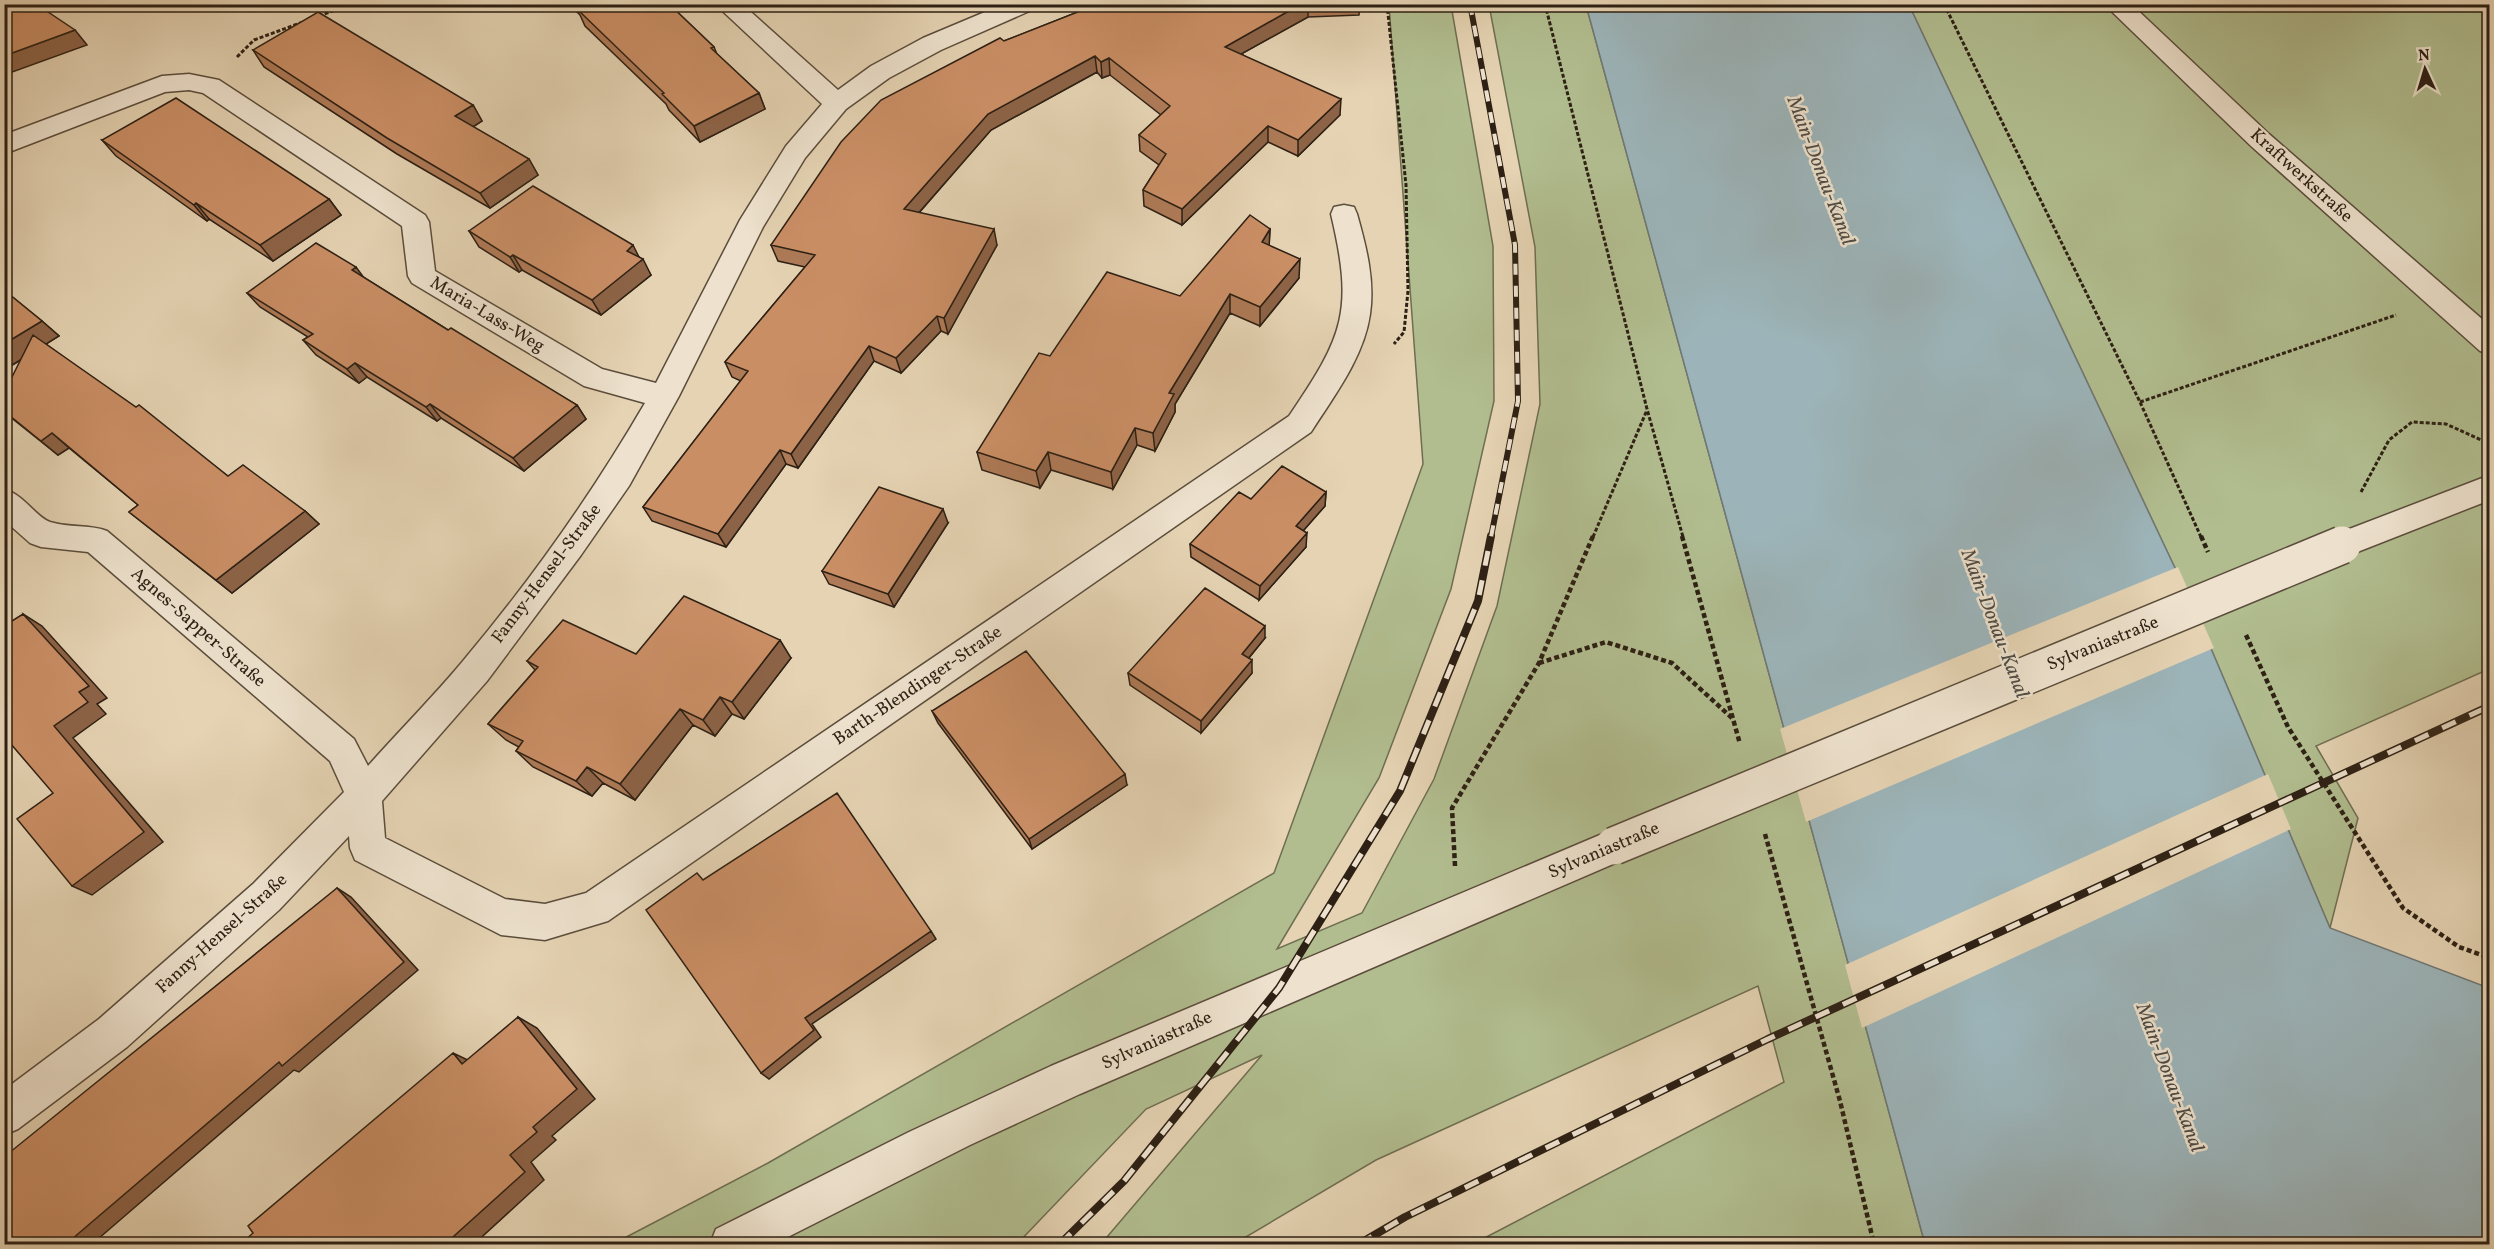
<svg xmlns="http://www.w3.org/2000/svg" width="2494" height="1249" viewBox="0 0 2494 1249" font-family="Vollkorn,serif">
  <style>
    .green { fill: #b1bd8f; stroke: #6f6e52; stroke-width: 1.5 }
    .water { fill: #9cb4b9; stroke: #707977; stroke-width: 1.5 }
    .pier { fill: #e5d3b3 }
    .lines { fill: none; stroke-linecap: round; stroke-linejoin: round }
    .minor-casing { stroke: #5b4d3c; stroke-width: 3 }
    .path-far1 { stroke: #2d2014; stroke-width: 3; stroke-dasharray: 4 2; stroke-linecap: butt }
    .path { stroke: #2d2014; stroke-width: 4.5; stroke-dasharray: 5 3; stroke-linecap: butt }
    .minor { fill: #eee2ce; fill-rule: evenodd }
    .rail-far1-casing { stroke: #2d2014; stroke-width: 6 }
    .rail-casing { stroke: #2d2014; stroke-width: 8 }
    .rail-far1 { stroke: #eee2ce; stroke-width: 4; stroke-dasharray: 11; stroke-linecap: butt }
    .rail { stroke: #eee2ce; stroke-width: 5; stroke-dasharray: 15; stroke-linecap: butt }
    .minor-bridge-casing { stroke: #5b4d3c; stroke-width: 40; stroke-linecap: butt }
    .minor-bridge { stroke: #eee2ce; stroke-width: 37 }
    .wall { fill: #ae7a57; stroke: #2d2014; stroke-width: 1.5 }
    .shaded-wall { fill: #8d6347; stroke: #2d2014; stroke-width: 1.5 }
    .building { fill: #ca8e65; stroke: #2d2014; stroke-width: 1.5 }
    .labels { text-anchor: middle; dominant-baseline: central; stroke-width: 5; stroke-linejoin: round; paint-order: stroke }
    .street-label { font-size: 18px; fill: #2d2014; stroke: #eee2ce }
    .water-label { font-size: 20px; font-style: italic; fill: #4e4c46; stroke: #eee2ce }
  </style>
  <rect width="100%" height="100%" fill="#e5d3b3"/>
  <filter id="stains"><feTurbulence type="fractalNoise" baseFrequency=".00333" numOctaves="4"/><feColorMatrix values="0 0 0 0 .2 0 0 0 0 .09 0 0 0 0 .02 0 0 0 .5 -.17"/></filter>
  <radialGradient id="worn" r=".72"><stop offset=".6" stop-color="#630" stop-opacity="0"/><stop offset="1" stop-color="#630" stop-opacity=".3"/></radialGradient>
  <path class="green" d="M1389 5H1451L1493 246 1494 401 1451 589 1379 778 1277 949 1362 913 1434 779 1497 606 1540 404 1535 247 1489 5H1586L1925 1244H1473L1784 1082 1758 986 1376 1160 1234 1244H1101L1262 1055 1146 1109 1017 1244H613L768 1163 1274 873 1423 464Z
    M1909 5H2489V669L2316 746 2358 818 2330 928 2192 604Z"/>
  <path class="water" d="M1586 5H1909L2192 604 2330 928 2489 988V1244H1925Z"/>
  <path class="pier" d="M2178 567 2214 648 1806 822 1780 729Z
    M2268 774 2291 829 1862 1028 1845 965Z"/>
  <g class="lines">
    <g class="minor-casing">
      <path id="minor" d="M715 4H742L838 90 871 66 923 38 1004 4H1038L1034 9 941 50 889 78 846 109 805 158 763 227 679 396 629 486 581 555 487 681 382 801 385 838 505 899 545 904 586 893 1289 416C1344 335 1354 311 1331 214L1334 207 1344 205 1354 207 1357 214C1366 246 1375 280 1370 314 1364 357 1334 396 1311 432L608 921 545 940 501 935 355 860 350 848 349 836 279 910 127 1047 18 1129 4 1135V1090L99 1019 253 884 344 792 330 761 88 552 41 547 30 543 4 520V489C24 495 36 517 50 522 69 528 89 524 107 531L354 739 368 766C399 731 433 697 463 661 531 580 592 494 645 403L584 386 412 283 408 276 402 226 203 93 189 90 165 92 4 154V135L162 76 189 74 219 80 425 215 429 222 435 271 602 369 656 383 740 220 786 146 822 104Z
        M2104 4H2131L2269 134 2490 326V354L2480 351 2251 146Z
        M2490 475V500L2342 558 2331 554 2326 545 2331 536Z
        M1614 829 1627 834 1632 846 1627 858 1080 1094 970 1145 774 1244H710L716 1229 909 1132 1051 1066Z"/>
    </g>
    <path class="path-far1" d="M1387 4 1406 185 1408 291 1404 332 1394 344
      M1545 4 1647 409 1683 537
      M1944 4 2140 402 2201 537
      M319 16 351 4
      M237 57 254 40 303 22
      M2140 402 2396 315
      M2361 492 2389 440 2412 422 2446 424 2490 444
      M1593 537 1647 410"/>
    <path class="path" d="M1682 536 1740 744
      M2201 536 2208 552
      M2246 635 2288 727 2403 908 2459 947 2490 958
      M1539 663 1606 642 1672 663 1732 718
      M1765 834 1840 1101 1874 1244
      M1455 866 1452 808 1539 663 1593 536"/>
    <use href="#minor" class="minor"/>
    <g class="rail-far1-casing">
      <path id="rail-far1" d="M1470 4 1515 245 1518 401 1491 537"/>
    </g>
    <g class="rail-casing">
      <path id="rail" d="M1060 1244 1124 1181 1279 988 1400 791 1478 601 1491 536
        M1359 1244 1405 1217 1768 1039 2490 706"/>
    </g>
    <use href="#rail-far1" class="rail-far1"/>
    <use href="#rail" class="rail"/>
    <g class="minor-bridge-casing">
      <path id="minor-bridge" d="M1614 846 2342 545"/>
    </g>
    <use href="#minor-bridge" class="minor-bridge"/>
  </g>
  <path class="wall" d="M166 4H193L176 11Z
    M569 4H669L714 47 717 54 759 93 765 109 700 142 669 110 666 104 585 26 580 15Z
    M1098 4H1360L1359 15 1308 17 1241 54 1340 115 1298 156 1268 142 1182 225 1144 206 1143 190 1159 165 1140 151 1139 135 1161 115 1110 75 1102 78 1097 72 991 130 919 213 997 245 948 334 941 331 901 373 874 361 798 468 786 464 726 547 652 521 643 507 741 381 732 377 725 362 805 267 778 261 771 245 1004 41Z
    M253 50 473 105 482 121 473 127 529 159 538 175 490 208 397 154 264 67Z
    M102 140 329 199 341 215 273 261 209 219 207 221 116 156Z
    M1270 229 1269 246 1299 278 1260 326 1230 313 1175 404V412L1155 451 1137 445 1113 489 1051 470 1040 488 982 470 977 452 1180 296Z
    M469 231 639 257 651 275 601 315 522 270 519 272 479 247Z
    M363 277 448 330 577 405 586 419 524 471 441 418 437 421 367 377 359 383 316 355 303 340 308 337 260 307 247 293Z
    M4 290 42 321 59 336 46 344 228 476 305 511 319 524 232 593 129 512 138 505 69 448 58 455 4 412 21 360 4 370Z
    M1326 492 1325 506 1303 531 1306 547 1259 600 1191 557 1190 544 1251 499Z
    M948 523 894 607 829 584 822 571Z
    M1265 638 1249 658 1252 673 1201 733 1130 685 1128 673Z
    M636 654 791 658 744 719 732 714 715 736 693 725 635 800 603 783 592 796 533 767 516 751 519 747 506 740 488 724 535 670 527 661Z
    M932 711 1127 785 1032 849 938 723Z"/>
  <path class="shaded-wall" d="M171 4H193L176 11Z
    M1301 4H1308V17L1225 63V47Z
    M75 30 87 45 4 75V56Z
    M1095 56 1097 72 991 130 908 225 904 209 988 114Z
    M1109 58 1110 75 1102 78 1101 62Z
    M759 93 765 109 700 142 694 126Z
    M1341 99 1340 115 1298 156V140Z
    M473 105 482 121 465 132 455 116Z
    M1268 126V142L1182 225V209Z
    M529 159 538 175 490 208 480 193Z
    M329 199 341 215 273 261 260 245Z
    M196 203 209 219 207 221 194 205Z
    M994 229 997 245 948 334 944 318Z
    M1270 229 1269 249 1262 242Z
    M633 245 641 261 643 259 651 275 601 315 592 300 627 251Z
    M513 255 522 270 519 272 510 257Z
    M1300 259 1299 278 1260 326V307Z
    M356 267 367 282 352 270Z
    M1230 294V313L1175 404V412L1155 451 1153 433 1169 393Z
    M937 316 941 331 901 373 896 358Z
    M42 321 59 336 4 370V344Z
    M869 346 874 361 798 468 791 454Z
    M355 363 367 377 359 383 347 369Z
    M430 404 441 418 437 421 426 407Z
    M577 405 586 419 524 471 513 458Z
    M1135 428 1137 445 1113 489 1111 472Z
    M52 433 69 448 58 455 41 441Z
    M780 450 786 464 726 547 718 534Z
    M1048 452 1051 470 1040 488 1036 471Z
    M1326 492 1325 506 1295 540 1296 526Z
    M943 509 948 523 894 607 888 594Z
    M305 511 319 524 232 593 216 580Z
    M1307 533 1306 547 1259 600 1260 586Z
    M23 614 42 626 107 698 97 704 106 714 73 738 163 842 92 895 72 886 54 726Z
    M1265 626V638L1242 666V654Z
    M780 640 791 658 744 719 732 702Z
    M1252 660V673L1201 733V721Z
    M720 697 732 714 715 736 703 720Z
    M680 709 693 725 635 800 620 784Z
    M4 730 15 736 4 744Z
    M587 767 603 783 592 796 576 781Z
    M1125 774 1127 785 1032 849 1029 839Z
    M337 888 351 897 418 970 299 1072 294 1070 91 1245H65Z
    M931 931 936 939 812 1024 821 1037 769 1079 761 1073 805 1018Z
    M518 1017 537 1028 595 1099 552 1136 556 1140 531 1162 544 1180 473 1245H444L510 1155 533 1127Z
    M453 1053 474 1063 462 1064Z"/>
  <path class="building" d="M4 4H36L75 30 4 56Z
    M578 4H669L714 47 711 48 759 93 694 126 662 94 664 93 577 9 581 7Z
    M1098 4H1301L1225 47 1341 99 1298 140 1268 126 1182 209 1143 190 1166 154 1139 135 1170 106 1109 58 1101 62 1095 56 988 114 904 209 994 229 944 318 937 316 896 358 869 346 791 454 780 450 718 534 643 507 748 371 725 362 815 255 771 245 841 142 881 100 1000 38 1004 41Z
    M318 12 473 105 455 116 529 159 480 193 387 138 253 50Z
    M176 98 329 199 260 245 196 203 194 205 102 140Z
    M533 186 633 245 627 251 643 259 592 300 513 255 510 257 469 231Z
    M1250 215 1270 229 1262 242 1300 259 1260 307 1230 294 1169 393 1174 394 1153 433 1135 428 1111 472 1048 452 1036 471 977 452 1039 353 1050 356 1107 272 1180 296Z
    M316 243 356 267 352 270 448 330 451 328 577 405 513 458 430 404 426 407 355 363 347 369 303 340 313 334 247 293Z
    M4 290 42 321 4 344Z
    M33 335 136 407 139 405 228 476 243 465 305 511 216 580 129 512 138 505 52 433 41 441 4 411V393Z
    M1282 466 1326 492 1296 526 1307 533 1260 586 1190 544 1239 492 1251 499Z
    M879 487 943 509 888 594 822 571Z
    M1205 588 1265 626 1242 654 1252 660 1201 721 1128 673Z
    M684 596 780 640 732 702 720 697 703 720 680 709 620 784 587 767 576 781 516 751 523 741 488 724 538 667 527 661 563 620 636 654Z
    M4 613 12 621 23 614 89 686 79 692 88 702 54 726 144 832 72 886 17 819 53 793 4 736Z
    M1026 651 1125 774 1029 839 932 711Z
    M837 793 931 931 805 1018 814 1030 761 1073 646 910 697 873 703 880Z
    M337 888 404 962 282 1066 279 1062 65 1245H4V1157Z
    M518 1017 577 1089 533 1127 537 1132 510 1155 525 1172 444 1245H240L253 1233 248 1226 453 1053 462 1064Z"/>
  <g class="labels">
    <g class="street-label">
      <text transform="translate(2301 176) rotate(42)">Kraftwerkstraße</text>
      <text transform="translate(487 315) rotate(31)">Maria-Lass-Weg</text>
      <text transform="translate(547 574) rotate(-53)">Fanny-Hensel-Straße</text>
      <text transform="translate(198 628) rotate(41)">Agnes-Sapper-Straße</text>
      <text transform="translate(2103 644) rotate(-22)">Sylvaniastraße</text>
      <text transform="translate(918 686) rotate(-34)">Barth-Blendinger-Straße</text>
      <text transform="translate(1604 851) rotate(-23)">Sylvaniastraße</text>
      <text transform="translate(222 934) rotate(-42)">Fanny-Hensel-Straße</text>
      <text transform="translate(1157 1041) rotate(-24)">Sylvaniastraße</text>
    </g>
    <g class="water-label">
      <text transform="translate(1820 171) rotate(69)">Main-Donau-Kanal</text>
      <text transform="translate(1994 624) rotate(69)">Main-Donau-Kanal</text>
      <text transform="translate(2169 1078) rotate(69)">Main-Donau-Kanal</text>
    </g>
  </g>
  <rect width="2494" height="1249" fill="none" stroke="#e5d3b3" stroke-width="24"/>
  <rect x="6" y="6" width="2482" height="1237" fill="none" stroke="#2d2014" stroke-width="3"/>
  <rect x="12" y="12" width="2470" height="1225" fill="none" stroke="#2d2014" stroke-width="1.5"/>
  <g transform="translate(2425 69) rotate(356)" stroke="#eee2ce" stroke-width="4.5" paint-order="stroke">
  <path d="M0-4.5L10 22L0 15L-10 22Z" fill="#2d2014"/>
  <text y="-9" font-size="16" font-weight="bold" text-anchor="middle" fill="#2d2014">N</text>
  </g>
  <rect width="100%" height="100%" filter="url(#stains)"/>
  <rect width="100%" height="100%" fill="url(#worn)"/>
</svg>
